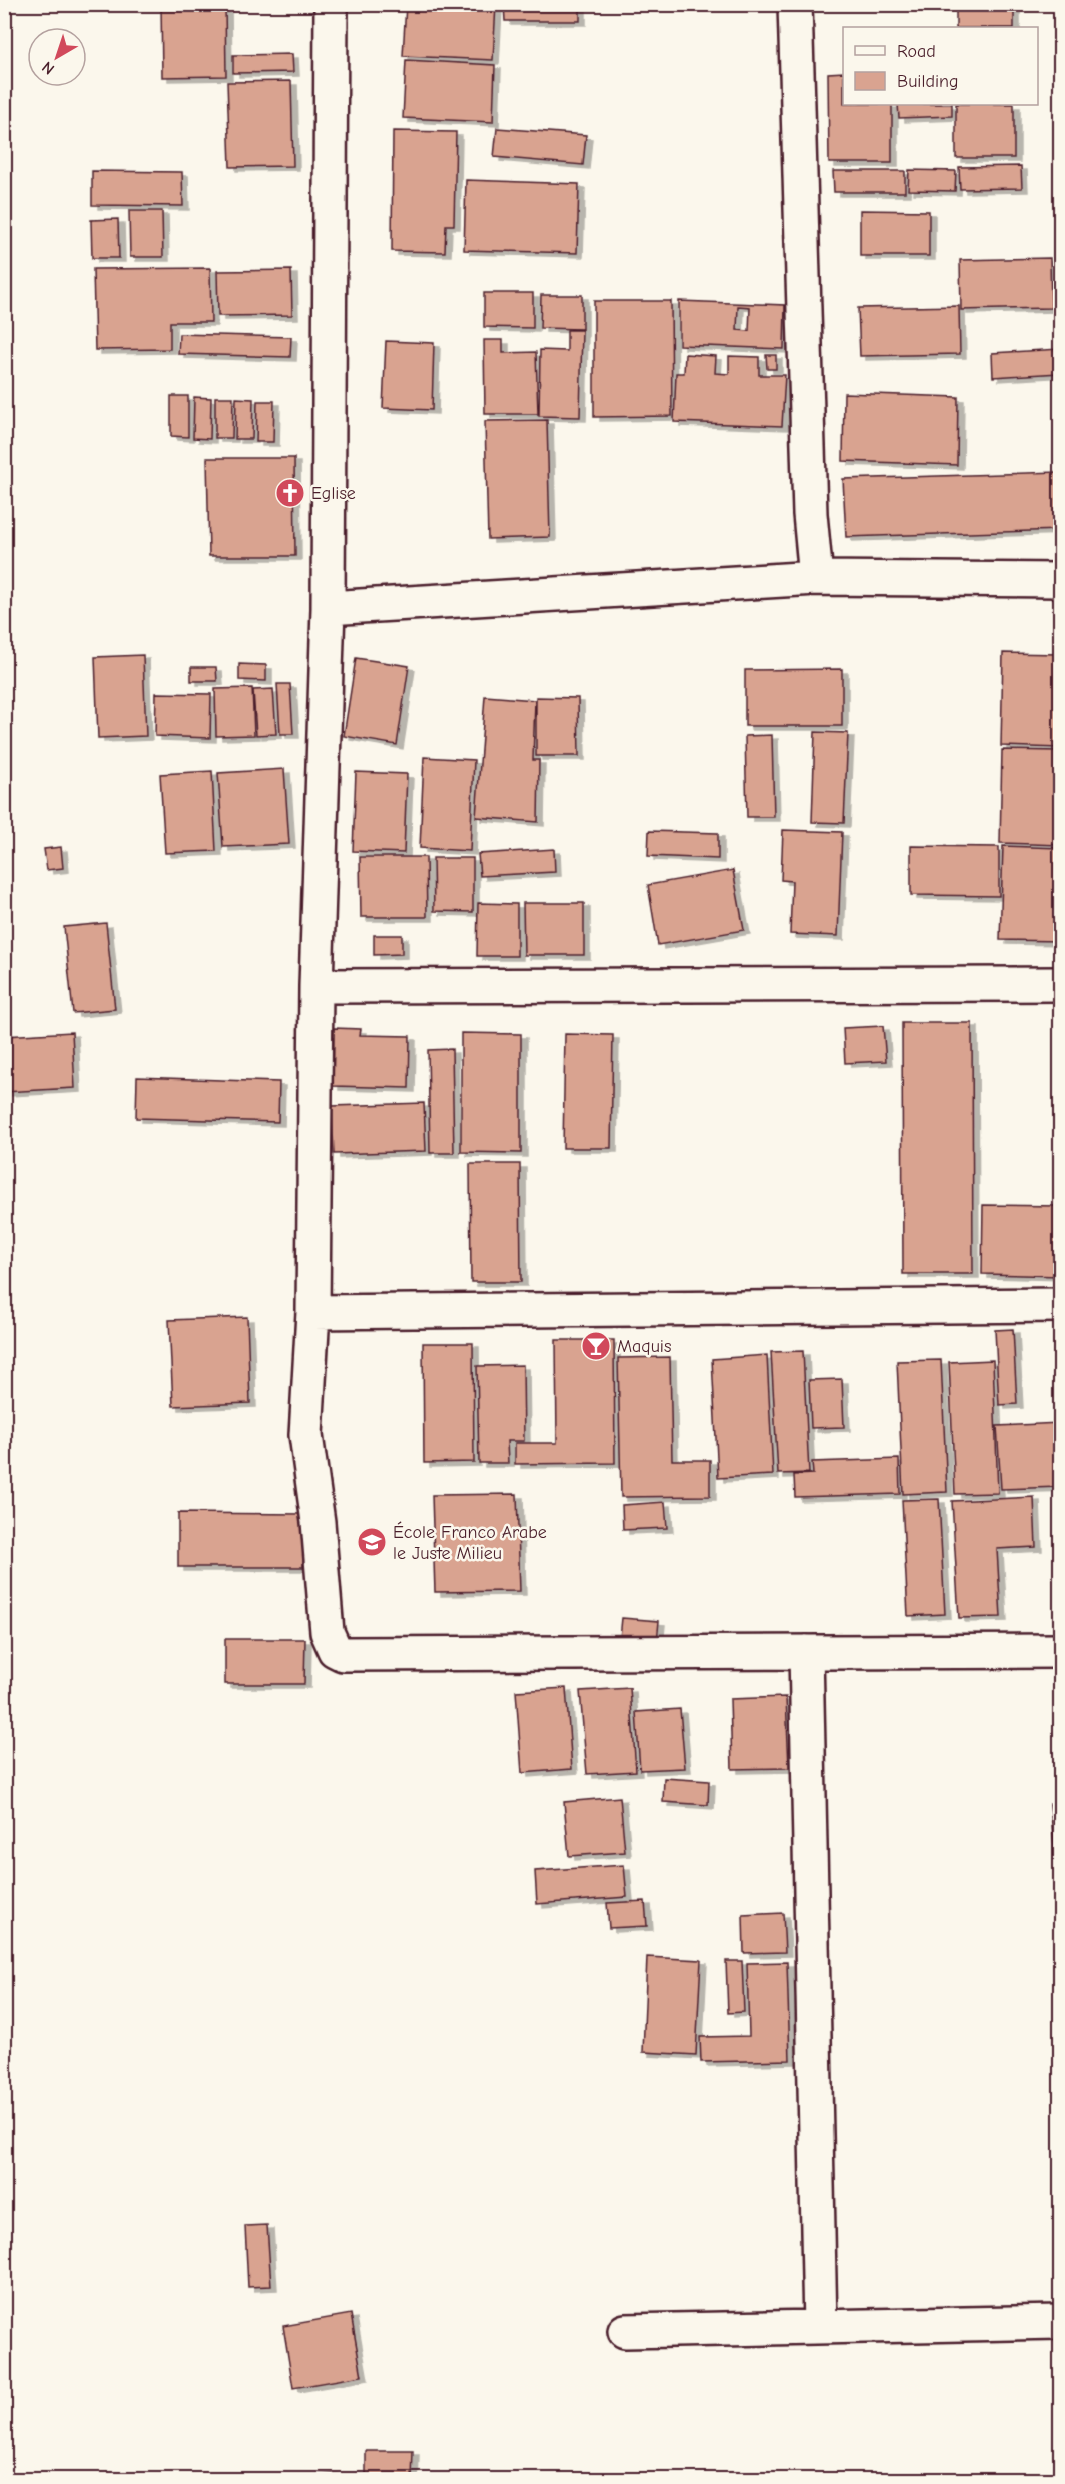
<svg xmlns="http://www.w3.org/2000/svg" width="1065" height="2484" viewBox="0 0 1065 2484" font-family="'Comic Neue',sans-serif">
  <style>
    .building { fill: #d9a390; stroke: #4a1f2b; stroke-width: 1.5; fill-rule: evenodd; filter: url(#shadow) }
    .lines { fill: none; stroke-linecap: round; stroke-linejoin: round }
    .minor-casing { stroke: #4a1f2b; stroke-width: 38 }
    .minor { stroke: #fbf7ec; stroke-width: 33 }
    .labels { text-anchor: middle; dominant-baseline: central; stroke-width: 5; stroke-linejoin: round; paint-order: stroke }
    .poi-label { font-size: 18px; fill: #4a1f2b; stroke: #fbf7ec; text-anchor: start }
  </style>
  <defs>
    <filter id="shadow"><feDropShadow dx="6" dy="4" stdDeviation="0" flood-color="#0004"/></filter>
  </defs>
  <rect width="100%" height="100%" fill="#fbf7ec"/>
  <filter id="ink" filterUnits="userSpaceOnUse"><feTurbulence type="fractalNoise" baseFrequency=".0167" numOctaves="2"/><feDisplacementMap in="SourceGraphic" scale="12" xChannelSelector="R" yChannelSelector="G"/><feConvolveMatrix kernelMatrix="1 2 1 2 8 2 1 2 1" color-interpolation-filters="sRGB"/></filter>
  <g filter="url(#ink)">
    <path class="building" d="M161 4H225L226 76 162 77Z
      M406 4H496L493 60 403 56Z
      M504 4H580V21H505Z
      M956 4H1014V28H956Z
      M292 54 293 72 233 73V55Z
      M406 60 495 65 493 122 403 118Z
      M844 72V104H892V163H829L828 73Z
      M291 81 293 166 230 167 227 82Z
      M898 104H952V116L899 118Z
      M956 104H1014V158H956Z
      M497 128 586 135 583 165 494 157Z
      M393 131 456 132 454 225H446L445 252 392 251Z
      M1021 166 1022 188 960 189 959 167Z
      M909 170 956 171 955 191 908 190Z
      M92 171 182 172 183 206 92 205Z
      M833 171H905V192H834Z
      M466 180 579 184 577 253 464 250Z
      M860 210 929 211V256H860Z
      M129 211H162L163 257H130Z
      M118 219 119 258H92L91 220Z
      M1050 258 1051 308 961 310 960 260Z
      M210 268 211 322H170V349L95 350 93 269Z
      M291 270 292 315 218 316 217 271Z
      M484 293H533V328L484 327Z
      M541 295H582V329L540 328Z
      M594 301H671L672 416 594 417Z
      M679 301 785 305 784 349 679 345ZM738 306 750 307 749 331 737 330Z
      M959 306 960 354 860 356 858 308Z
      M567 330H582L580 417 539 416 540 350 567 351Z
      M179 334 291 337 290 357 178 354Z
      M484 340H503V353L536 352 538 414H485Z
      M386 341 434 343 432 410 383 408Z
      M1060 349V373L993 377 992 353Z
      M685 354 716 356 715 373 729 374V356L759 357V375H785L782 426 674 422 676 373H684Z
      M766 355H776V369H767Z
      M844 393 958 397 957 465 843 461Z
      M171 396H188V437L171 436Z
      M194 397 211 398 210 439 193 438Z
      M215 397H233L232 438H215Z
      M236 398 253 399 252 439H235Z
      M257 401H274L273 442H256Z
      M547 420 550 537 488 539 485 421Z
      M207 458H294L295 556H209Z
      M1060 472V530L846 537 843 479Z
      M1003 653 1060 654V748L1001 746Z
      M143 655 146 736 98 738 95 657Z
      M356 658 409 666 397 745 344 736Z
      M239 664 266 665V681L239 680Z
      M191 667H216L217 681H191Z
      M842 669V726H745V670Z
      M277 684H290L293 734H280Z
      M252 688 254 735 216 736 215 689Z
      M273 689 276 734 256 735 253 690Z
      M156 693 211 694 210 738 155 736Z
      M485 696 535 700 533 760H539L538 822 476 817Z
      M536 697 578 698 579 756H536Z
      M815 732 848 733 844 823 812 822Z
      M772 735 774 817H747L745 736Z
      M1002 750 1060 751V845L1000 843Z
      M424 757 474 760 470 851 420 848Z
      M284 769 289 844 223 847 218 773Z
      M212 771 216 851 165 853 160 774Z
      M356 772 407 774 404 853 353 851Z
      M783 830 842 832 838 936 790 934 792 881 781 880Z
      M649 831 718 833V859L648 856Z
      M911 846 999 847V896L911 895Z
      M1003 846 1060 848V941L1000 940Z
      M61 847 63 868 47 870 44 849Z
      M554 849 555 872 480 876 478 854Z
      M360 857H426L427 917H361Z
      M433 858H473V912L434 911Z
      M733 870 744 930 658 945 648 885Z
      M478 903 517 904V956H477Z
      M523 903H584V955H524Z
      M106 923 115 1009 73 1013 64 927Z
      M374 935H402V954L374 955Z
      M902 1023H972L973 1274H903Z
      M883 1026 886 1061 845 1063 843 1028Z
      M334 1028 361 1029 360 1035 410 1036 409 1088 333 1086Z
      M72 1032 75 1088 4 1092V1036Z
      M461 1033 521 1034V1153L461 1152Z
      M565 1034 613 1035 611 1148H563Z
      M452 1049 454 1153H430L428 1050Z
      M137 1077 279 1082 278 1122 136 1118Z
      M424 1103 426 1151 334 1154 332 1106Z
      M470 1164H520L521 1282H471Z
      M983 1205 1060 1206V1276L982 1274Z
      M247 1317 250 1403 173 1406 169 1320Z
      M1013 1329 1017 1404 999 1405 995 1330Z
      M556 1340H614L615 1463 515 1464V1443H557Z
      M423 1343H473L474 1462 424 1463Z
      M803 1351 809 1473 778 1474 771 1352Z
      M767 1355 773 1475 718 1478 712 1359Z
      M670 1357 672 1460H710V1496L621 1497 618 1358Z
      M941 1360 947 1492 903 1494 897 1361Z
      M993 1360 998 1493 955 1494 949 1362Z
      M523 1365 524 1441H507L508 1463H479L477 1366Z
      M842 1379 844 1427 811 1428 809 1380Z
      M1060 1423V1487L1001 1489 997 1426Z
      M899 1459 900 1494 795 1497 794 1475 813 1474 812 1462Z
      M517 1494 520 1591 435 1592 432 1495Z
      M1034 1497 1036 1547 997 1549 1001 1617 959 1618 952 1501Z
      M939 1499 945 1614 908 1616 902 1500Z
      M665 1502 667 1528 623 1530 622 1505Z
      M178 1513 304 1514 303 1567H178Z
      M622 1618 659 1621 657 1642 620 1638Z
      M225 1639H305L304 1684H225Z
      M566 1688 572 1769 522 1773 516 1691Z
      M630 1688 636 1771 587 1774 580 1691Z
      M786 1697 789 1768 732 1769 730 1699Z
      M680 1709 685 1768 640 1770 636 1712Z
      M664 1778 709 1781 708 1805 663 1802Z
      M620 1797 625 1852 569 1856 564 1802Z
      M1060 1803V1867H1056L1050 1804Z
      M624 1865 627 1897 537 1904 535 1871Z
      M645 1901 647 1926 609 1928 607 1903Z
      M783 1913 785 1952 744 1953 743 1915Z
      M647 1957 701 1960 696 2055 643 2052Z
      M726 1961H742L744 2012 728 2013Z
      M787 1962 790 2060 701 2062 700 2037 749 2036 747 1963Z
      M267 2225 271 2286 248 2287 245 2226Z
      M351 2314 362 2376 293 2388 283 2326Z
      M366 2451H413L412 2480H366Z
      M338 2474V2480H279V2477Z"/>
    <g class="lines">
      <g class="minor-casing">
        <path id="minor" d="M331 4 328 608 316 986 313 1312 306 1435 318 1522 327 1632 335 1650 343 1654 1060 1651
          M795 4 810 514 816 578
          M328 608 816 578 1060 580
          M316 986 1060 984
          M313 1312 1060 1305
          M806 1652 820 2327
          M625 2331 1060 2322"/>
      </g>
      <use href="#minor" class="minor"/>
    </g>
  </g>
  <defs>
    <g id="church-disc" transform="scale(1.5)"><circle r="9.5" fill="#d1495b" stroke="#fbf7ec"/><path d="M-1.2-6h2.4v3.5h3.3v2.4h-3.3V6h-2.4V-.1h-3.3v-2.4h3.3Z" fill="#fff"/></g>
    <g id="bar-disc" transform="scale(1.5)"><circle r="9.5" fill="#d1495b" stroke="#fbf7ec"/><path d="M-6-5H6L.8 .8V4.5H3.5V6h-7V4.5H-.8V.8Z" fill="#fff"/></g>
    <g id="school-disc" transform="scale(1.5)"><circle r="9.5" fill="#d1495b" stroke="#fbf7ec"/><path d="M0-5L7-2L0 1L-7-2ZM-4 1L0 2.5L4 1V4Q0 6-4 4Z" fill="#fff"/></g>
  </defs>
  <g fill-rule="evenodd">
    <use href="#church-disc" x="290" y="493"/>
    <use href="#bar-disc" x="596" y="1346"/>
    <use href="#school-disc" x="372" y="1542"/>
  </g>
  <g class="labels">
    <g class="poi-label">
      <text x="311" y="493">Eglise</text>
      <text x="617" y="1346">Maquis</text>
      <text x="393" y="1532">École Franco Arabe<tspan x="393" dy="21">le Juste Milieu</tspan></text>
    </g>
  </g>
  <rect width="1065" height="2484" fill="none" stroke="#fbf7ec" stroke-width="24"/>
  <rect x="12" y="12" width="1041" height="2460" fill="none" stroke="#4a1f2b" stroke-width="2" filter="url(#ink)"/>
  <rect x="843" y="27" width="195" height="78" fill="#fbf7ec" stroke="#b4a19f" stroke-width="1.5"/>
  <rect x="855" y="46" width="30" height="9" fill="#fbf7ec" stroke="#b4a19f" stroke-width="1.5"/>
  <text x="897" y="57" font-size="18" fill="#4a1f2b">Road</text>
  <rect x="855" y="72" width="30" height="18" fill="#d9a390" stroke="#b4a19f" stroke-width="1.5"/>
  <text x="897" y="87" font-size="18" fill="#4a1f2b">Building</text>
  <g transform="translate(57 57) rotate(219)"><circle r="28" fill="#fbf7ec" stroke="#b4a19f" stroke-width="1.5"/>
  <path d="M0-4.5L10 22L0 15L-10 22Z" fill="#d1495b"/>
  <text y="-9" font-size="16" font-weight="bold" text-anchor="middle" fill="#4a1f2b">N</text>
  </g>
</svg>
